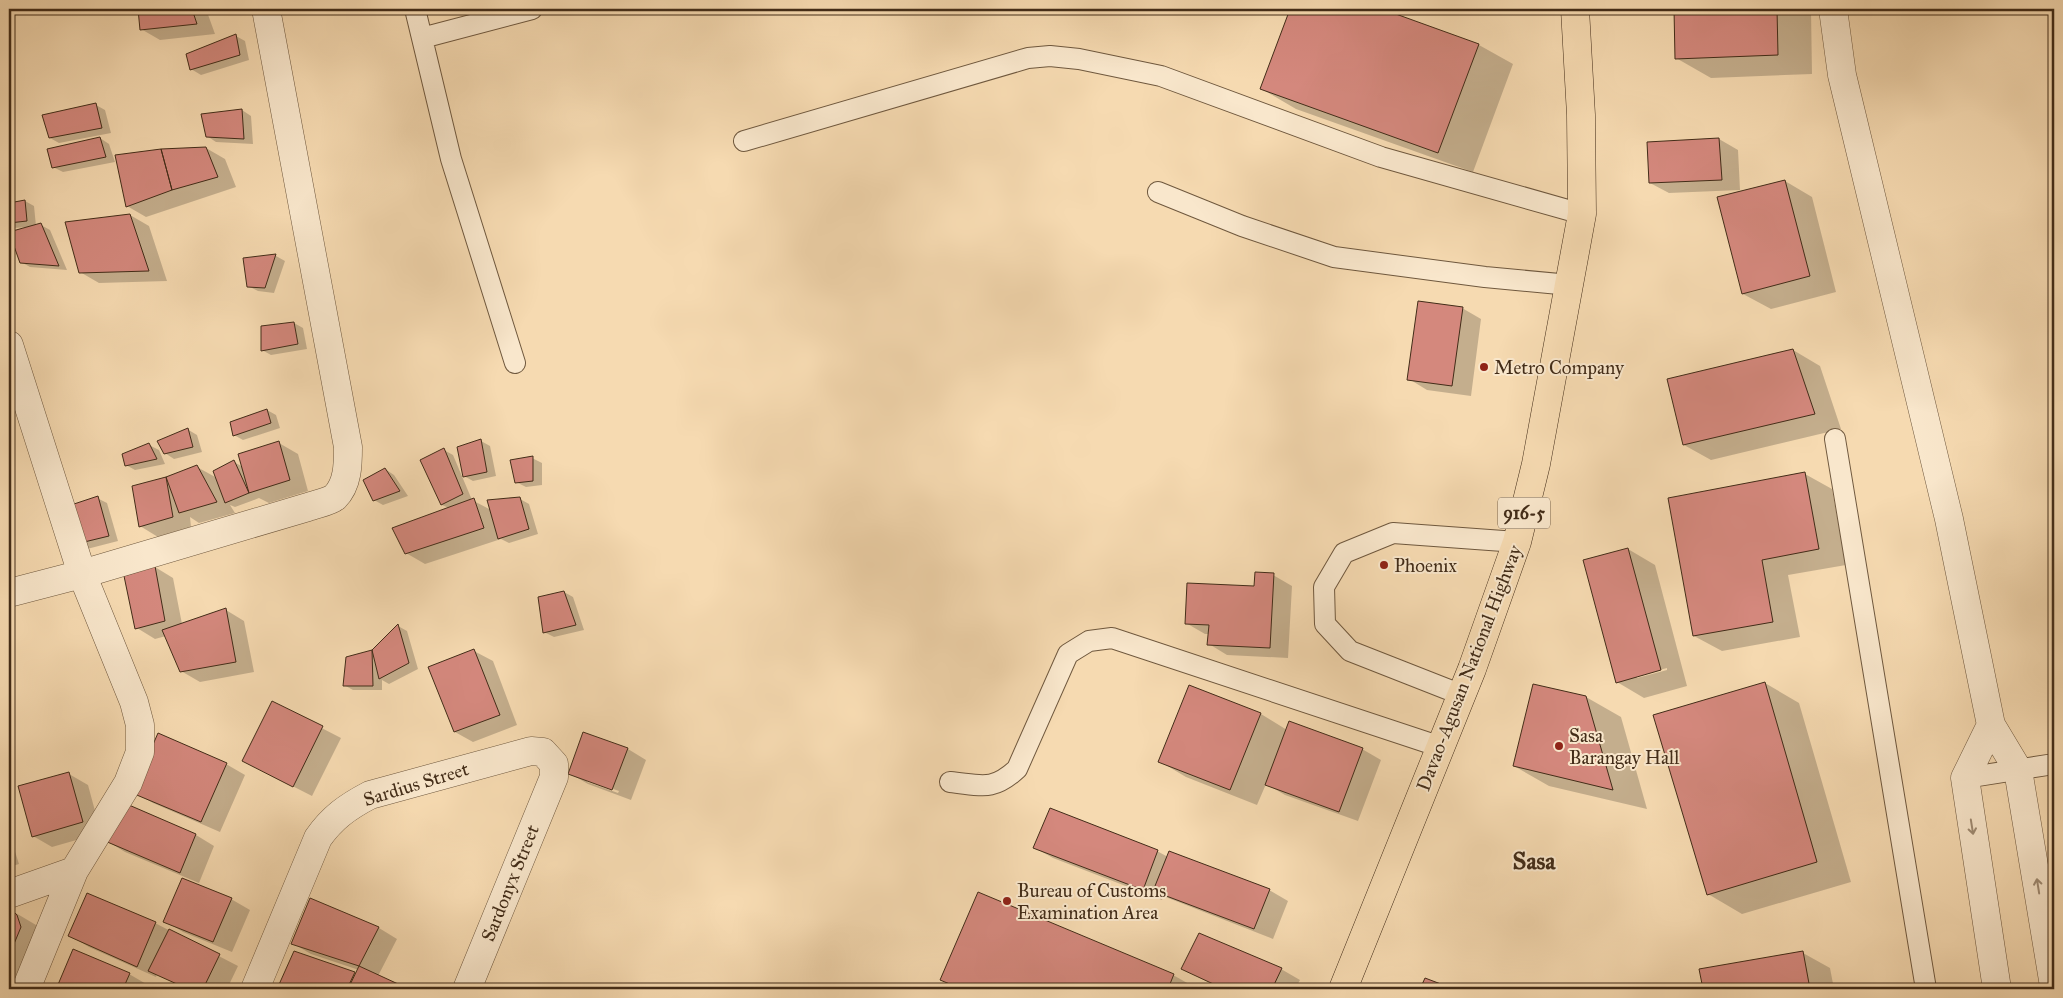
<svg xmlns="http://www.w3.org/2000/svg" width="2063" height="998" viewBox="0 0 2063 998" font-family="'IM FELL Great Primer',serif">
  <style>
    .shadow { fill: #0003; fill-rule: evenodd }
    .building { fill: #d4887d; stroke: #422c18 }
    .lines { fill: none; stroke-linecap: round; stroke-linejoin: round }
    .service-casing { stroke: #6f583e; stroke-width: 22 }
    .minor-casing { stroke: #6f583e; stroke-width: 29 }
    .tertiary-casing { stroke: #6f583e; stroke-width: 29 }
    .primary-casing { stroke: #422c18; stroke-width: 29 }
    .service { stroke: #f9e7cc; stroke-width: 20 }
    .minor { stroke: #f9e7cc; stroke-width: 28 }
    .tertiary { stroke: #f9e7cc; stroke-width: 28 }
    .primary { stroke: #f6dab1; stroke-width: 28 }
    .oneway { stroke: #9e8a72 }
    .poi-dot { fill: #8f2418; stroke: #f9e7cc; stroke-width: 2 }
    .labels { text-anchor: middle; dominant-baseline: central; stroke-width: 4; stroke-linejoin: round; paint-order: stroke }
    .shield { fill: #f9e7cc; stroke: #79644e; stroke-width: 1 }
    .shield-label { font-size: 18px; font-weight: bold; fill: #422c18 }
    .poi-label { font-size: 19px; fill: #422c18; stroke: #f9e7cc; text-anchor: start }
    .street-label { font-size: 19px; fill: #422c18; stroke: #f9e7cc }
    .district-label { font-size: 24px; font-weight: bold; fill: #422c18; stroke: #f9e7cc }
  </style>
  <rect width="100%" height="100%" fill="#f6dab1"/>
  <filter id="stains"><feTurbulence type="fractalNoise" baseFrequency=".004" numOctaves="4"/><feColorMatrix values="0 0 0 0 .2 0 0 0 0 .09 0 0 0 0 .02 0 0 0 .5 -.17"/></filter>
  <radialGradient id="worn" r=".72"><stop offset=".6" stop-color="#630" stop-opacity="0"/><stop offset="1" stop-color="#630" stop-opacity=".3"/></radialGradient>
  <path class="shadow" d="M140 9H206L215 34 160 40 141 29Z
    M1291 9H1378L1479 45 1513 64 1473 172 1296 109 1262 89Z
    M1675 9H1811L1812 74 1711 78 1676 58Z
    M236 36 245 41 249 60 201 75 191 69Z
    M96 105 105 110 111 133 59 143 50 138Z
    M242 110 251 116 253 144 216 142 207 136 203 115Z
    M100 138 109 144 115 162 63 172 53 167Z
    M1719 139 1738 150 1740 190 1669 193 1650 183Z
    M206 148 225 159 236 187 146 217 127 206Z
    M1785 181 1812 197 1836 292 1771 309 1743 294Z
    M9 197 11 204 25 201 34 206 36 226 41 225 50 230 67 270 30 267 21 262 28 227 13 228 9 225Z
    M130 215 149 226 167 281 99 283 80 272Z
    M276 256 285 261 274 293 258 291 248 286 244 259Z
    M1462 308 1481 319 1471 396 1427 390 1409 379Z
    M294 323 303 328 307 349 271 355 262 350Z
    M1793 350 1820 366 1841 429 1711 460 1684 445Z
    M267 410 276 415 280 428 243 440 234 435Z
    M187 429 197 435 202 452 174 459 165 453Z
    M481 441 490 446 496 476 473 481 464 476Z
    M279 443 298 454 308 491 269 503 259 498 235 507 230 505 235 513 199 523 190 517 191 527 158 537 140 526 133 487 197 467 217 478 234 462 243 467Z
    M149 445 159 450 165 464 135 470 126 465Z
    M444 450 453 455 472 500 491 510 520 499 529 504 538 534 509 543 501 539 425 564 406 553 449 508 442 505 422 461Z
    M532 458 542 463V485L526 487 516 482Z
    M385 469 394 475 408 496 383 505 374 500Z
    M1805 474 1832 489 1846 565 1788 575 1800 637 1722 651 1694 636Z
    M97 498 107 503 118 541 87 549 77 544Z
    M1628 549 1655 565 1687 686 1644 698 1617 682ZM1667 668V670L1637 678V676Z
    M155 567 173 578 182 624 226 610 244 621 254 672 200 682 181 671 166 636 155 639 137 628Z
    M1273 575 1292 586 1288 658 1227 655 1209 644V634H1205L1186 623 1255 588Z
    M564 592 573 597 584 630 554 637 544 632Z
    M398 626 407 631 418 669 389 684 382 680V690H353L344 685 347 658 373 651Z
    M474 651 493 661 517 725 473 742 455 732Z
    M1765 683 1799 703 1851 882 1742 914 1708 894Z
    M1190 686 1261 714 1287 730 1362 749 1381 760 1358 821 1285 795 1266 784 1257 805 1186 777 1159 761Z
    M1586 697 1621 717 1647 809 1549 786 1514 766Z
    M273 703 341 738 312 796 243 761Z
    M628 749 646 760 631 800 588 784 569 773ZM587 780 619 791 618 793 587 782Z
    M226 764 245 775 220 832 153 803 134 792Z
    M69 774 88 785 101 833 52 847 33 836Z
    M123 804 196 835 214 846 199 883 125 852 107 841Z
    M9 833 19 864 9 867Z
    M1035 848 1157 851 1168 857 1269 890 1288 901 1273 939 1163 896 1162 900 1053 858Z
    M231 899 250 910 232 952 183 932 165 921Z
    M311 900 379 928 397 939 378 976 406 989H279L295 953 356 975 359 970 311 954 292 943Z
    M9 909 36 925 44 932 26 989H9Z
    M155 923 238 966 227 989H186L157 974 156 977 89 947 70 936Z
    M1803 953 1830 968 1834 989H1704L1701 970Z
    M1183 969H1281L1300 980 1295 989H1222Z
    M129 974 148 985 146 989H63L58 987Z
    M1173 975 1198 989H958L941 980Z
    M157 986 164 989H155Z"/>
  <path class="building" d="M138 9H192L197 24 140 30Z
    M1290 9H1382L1479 44 1438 153 1260 89Z
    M1674 9H1777L1778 55 1675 59Z
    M236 34 240 55 190 70 186 54Z
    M96 103 102 128 49 138 42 115Z
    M242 109 244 139 206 137 201 114Z
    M100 137 106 157 52 168 47 149Z
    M1719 138 1722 180 1649 183 1647 142Z
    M206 147 218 177 172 190 161 149Z
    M161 149 172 190 126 207 115 155Z
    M1785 180 1810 276 1742 294 1717 197Z
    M25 200 27 221 9 223V203Z
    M130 214 149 271 79 273 65 222Z
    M41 223 59 266 20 263 9 232Z
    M276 254 265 288 247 287 243 258Z
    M1418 301 1463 307 1452 386 1407 380Z
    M294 322 298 344 261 351V326Z
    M1793 349 1815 414 1683 445 1667 379Z
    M267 409 271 423 233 436 230 422Z
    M188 428 193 447 164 454 157 441Z
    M481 439 487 472 463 477 457 447Z
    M279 441 290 480 249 493 238 454Z
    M149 443 157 459 125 466 122 454Z
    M444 448 463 494 441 505 420 460Z
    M533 456V481L515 483 510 460Z
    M234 460 249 493 225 503 213 471Z
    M197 465 217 502 179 513 166 477Z
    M385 468 400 491 373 501 363 480Z
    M1805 472 1819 549 1762 560 1773 622 1693 636 1668 498Z
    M166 477 173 517 139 527 132 486Z
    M98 496 109 536 76 544 65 507Z
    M520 497 529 529 498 539 487 500Z
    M474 498 484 528 405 554 392 528Z
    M1628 548 1661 670 1616 683 1583 560Z
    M155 566 165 621 135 629 124 576Z
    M1255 572 1274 573 1270 648 1207 645 1209 625 1185 624 1187 583 1254 586Z
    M564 591 576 625 543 633 538 597Z
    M226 608 236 662 180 672 162 630Z
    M398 624 409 663 379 679 372 650Z
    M474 649 500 715 454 732 428 667Z
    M372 650 373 686H343L346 657Z
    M1765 682 1817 862 1707 895 1653 715Z
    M1533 684 1586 696 1613 790 1513 766Z
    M1189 685 1261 713 1230 790 1158 762Z
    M272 701 323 726 293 787 242 761Z
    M1289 721 1363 748 1339 812 1265 785Z
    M583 732 628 748 612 790 568 774Z
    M158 733 227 763 201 822 132 793Z
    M69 772 83 822 32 837 18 786Z
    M122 802 196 834 180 873 105 841Z
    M1050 808 1158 850 1143 890 1033 848Z
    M1169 851 1270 889 1254 929 1153 891Z
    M182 878 232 898 213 942 163 922Z
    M978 892 1174 974 1168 989H962L940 980Z
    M87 893 156 922 137 967 68 936Z
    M310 898 379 927 359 966 291 944Z
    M9 907 17 915 21 927 9 956Z
    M169 929 220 954 203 989H188L148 971Z
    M1199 933 1282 968 1272 989H1224L1181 969Z
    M73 949 130 973 123 989H62L57 987Z
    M294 951 355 972 347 989H277Z
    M1803 951 1810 989H1703L1699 969Z
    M359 966 409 989H348Z
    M1425 978 1454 989H1420Z"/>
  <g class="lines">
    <g class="service-casing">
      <path id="service" d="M415 9 451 159 515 363
        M422 38 532 9
        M744 141 1028 58 1050 56 1079 59 1161 76 1381 157 1582 214
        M1158 192 1242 226 1334 257 1485 277 1570 285
        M1835 439 1926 989
        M1462 695 1350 651 1325 624 1324 587 1344 553 1393 533 1517 542
        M1965 778 2054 764
        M950 782C981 785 992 792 1017 769L1068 654 1089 641 1112 638 1441 747"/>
    </g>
    <g class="minor-casing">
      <path id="minor" d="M9 345 82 574 134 702 140 725V752L128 783 74 871 26 989
        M9 593 82 574 308 507C316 504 329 502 335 497 348 484 348 464 348 447L266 9
        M9 894 74 871
        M255 989 318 838C332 818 347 807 370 795L531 751 543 752 554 764V777L467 989"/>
    </g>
    <g class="tertiary-casing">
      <path id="tertiary" d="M1833 9 1842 75 1949 519 1991 725 2018 770 2054 986
        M1991 725 1965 778 1997 989"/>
    </g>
    <g class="primary-casing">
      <path id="primary" d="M1343 989 1472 669 1517 542 1536 464 1582 214 1581 115 1575 9"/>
    </g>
    <use href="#service" class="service"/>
    <use href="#minor" class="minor"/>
    <use href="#tertiary" class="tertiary"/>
    <use href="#primary" class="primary"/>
  </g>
  <defs><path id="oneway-shaft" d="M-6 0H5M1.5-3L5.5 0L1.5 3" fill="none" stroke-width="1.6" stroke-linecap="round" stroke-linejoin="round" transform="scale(1.25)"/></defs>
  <g class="oneway">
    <use href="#oneway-shaft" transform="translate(1972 827) rotate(81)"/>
    <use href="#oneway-shaft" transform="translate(2038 886) rotate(-99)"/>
  </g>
  <g class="poi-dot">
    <circle cx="1484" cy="367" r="5"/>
    <circle cx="1384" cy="565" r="5"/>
    <circle cx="1559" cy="746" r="5"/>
    <circle cx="1007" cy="901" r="5"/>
  </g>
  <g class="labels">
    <rect class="shield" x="1498" y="497.5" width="52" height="31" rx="4"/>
    <g class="shield-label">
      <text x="1524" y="513">916-5</text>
    </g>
    <g class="poi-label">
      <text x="1494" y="367">Metro Company</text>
      <text x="1394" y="565">Phoenix</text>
      <text x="1569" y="735">Sasa<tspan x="1569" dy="22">Barangay Hall</tspan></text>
      <text x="1017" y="890">Bureau of Customs<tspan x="1017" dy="22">Examination Area</tspan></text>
    </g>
    <g class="street-label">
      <text transform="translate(1469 668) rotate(-69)">Davao-Agusan National Highway</text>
      <text transform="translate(416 784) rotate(-17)">Sardius Street</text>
      <text transform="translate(510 883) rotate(-68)">Sardonyx Street</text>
    </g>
    <g class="district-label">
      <text x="1534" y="861">Sasa</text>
    </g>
  </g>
  <rect width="2063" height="998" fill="none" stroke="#f6dab1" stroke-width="30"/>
  <rect x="10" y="10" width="2043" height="978" fill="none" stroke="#422c18" stroke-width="2.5"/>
  <rect x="15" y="15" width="2033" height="968" fill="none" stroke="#422c18"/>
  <rect width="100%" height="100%" filter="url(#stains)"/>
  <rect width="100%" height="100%" fill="url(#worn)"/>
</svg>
